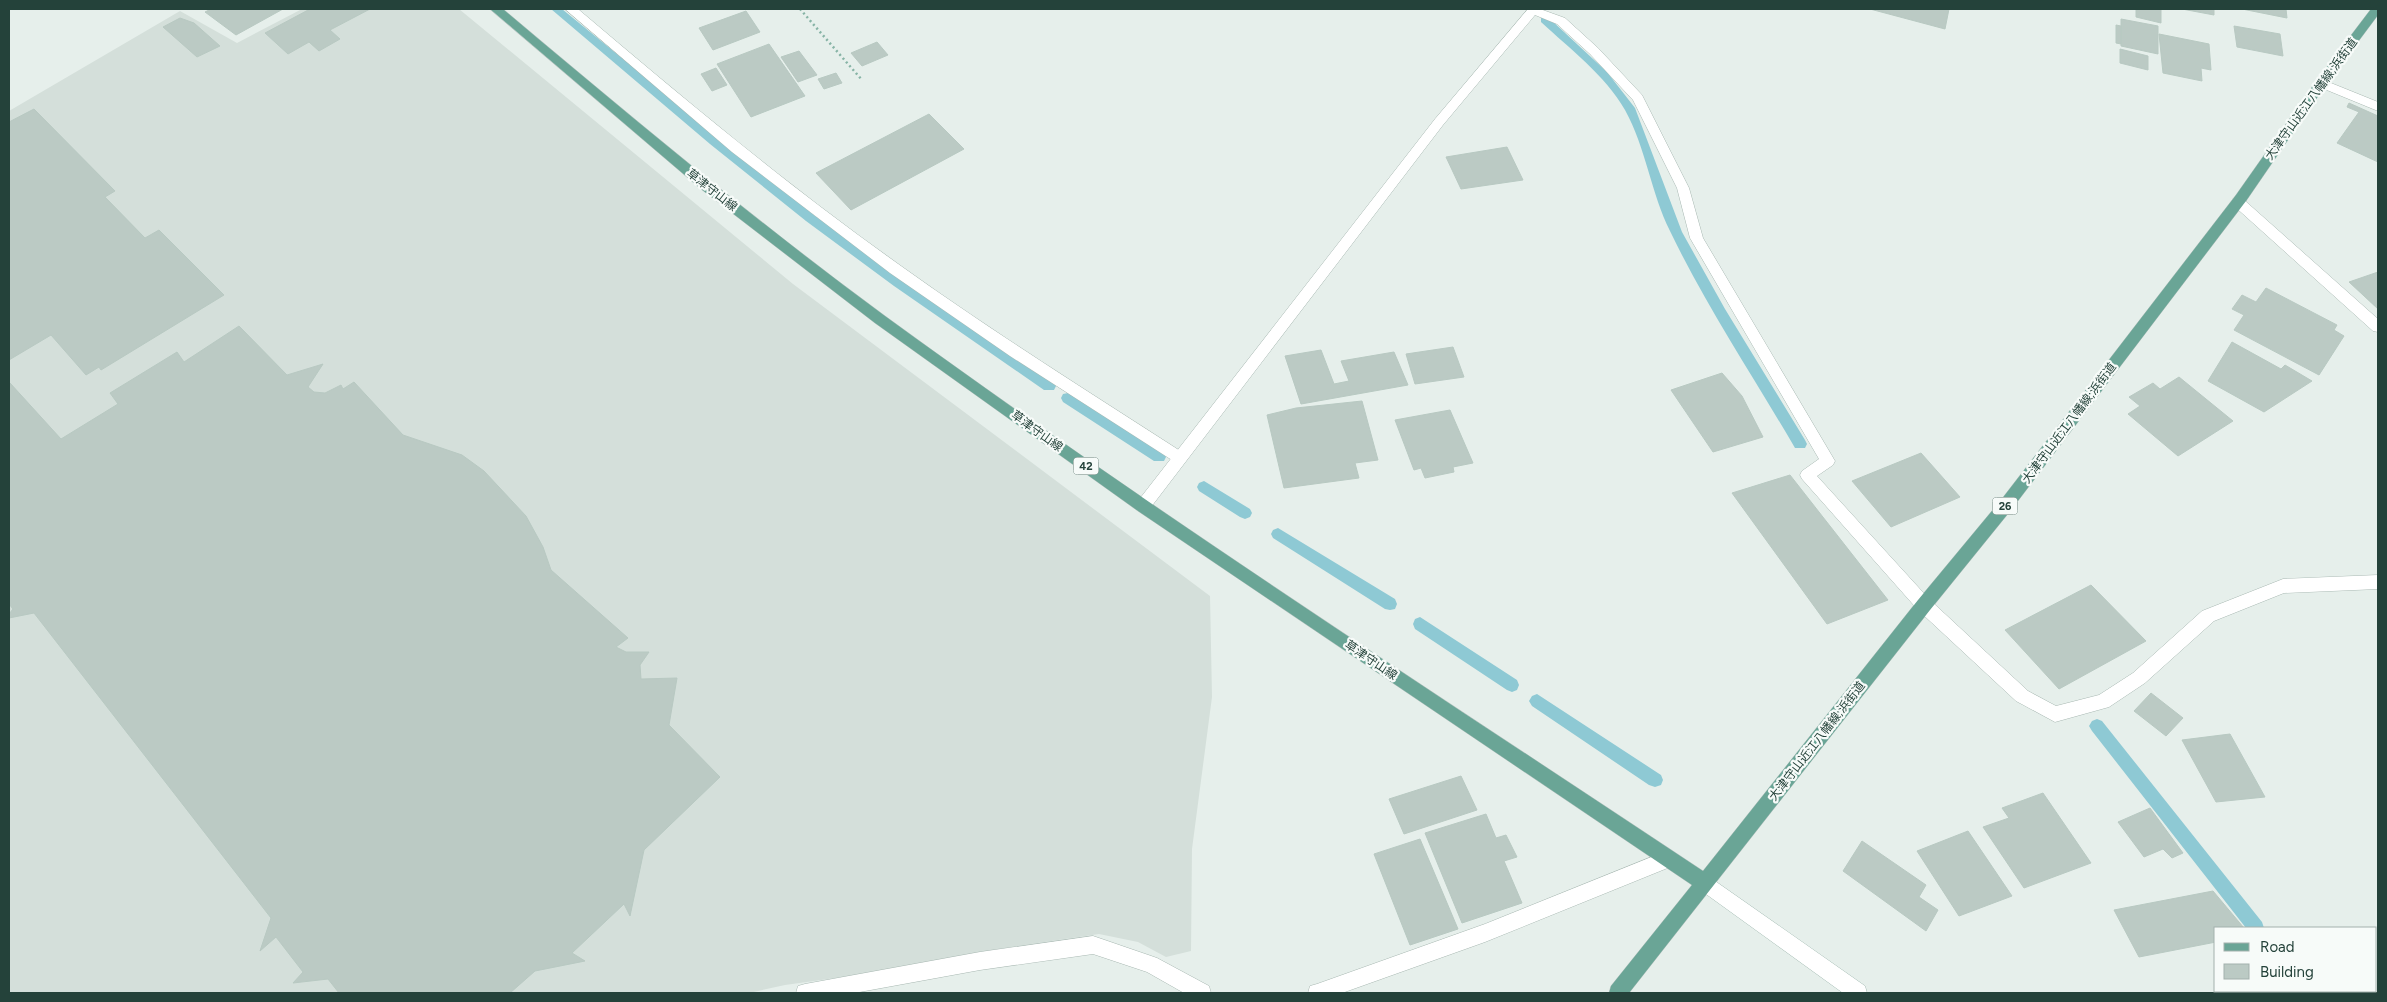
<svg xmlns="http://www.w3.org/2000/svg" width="2387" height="1002" viewBox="0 0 2387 1002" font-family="Figtree,'Noto Sans JP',sans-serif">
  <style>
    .built { fill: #d4dfda }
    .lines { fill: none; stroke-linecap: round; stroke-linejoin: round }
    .stream { fill: #8ec9d4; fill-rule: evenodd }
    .building { fill: #bbcac4; stroke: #b8c9c2 }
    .lane-casing { stroke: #a8b8b2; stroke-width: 1 }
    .street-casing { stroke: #a8b8b2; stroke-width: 1 }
    .secondary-casing { stroke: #a4bbb3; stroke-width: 1 }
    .primary-casing { stroke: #c2cac8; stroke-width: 1 }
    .path { stroke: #86b3a5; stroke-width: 2.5; stroke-dasharray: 2 3; stroke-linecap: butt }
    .lane { fill: #fff; fill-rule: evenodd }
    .street { fill: #fff; fill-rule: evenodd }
    .secondary { fill: #fff; fill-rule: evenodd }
    .primary { fill: #6aa596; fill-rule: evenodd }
    .labels { text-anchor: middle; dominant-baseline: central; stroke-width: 4.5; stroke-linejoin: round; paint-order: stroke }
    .shield { fill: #f7fbf9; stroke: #637a73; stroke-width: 1 }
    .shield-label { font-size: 11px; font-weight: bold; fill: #24423a }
    .street-label { font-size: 12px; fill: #24423a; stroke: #f7fbf9 }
  </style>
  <rect width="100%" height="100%" fill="#e6efeb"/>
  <path class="built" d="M302 9H459L793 284 1210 596 1212 697 1192 849 1191 951 1166 957 1138 942 1099 934 998 949 900 969 785 985 749 993H9V111L180 11 237 43Z"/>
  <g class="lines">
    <path class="stream" d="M551 9H562L814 215 903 279 1054 382 1056 386 1054 390H1044L894 286 806 221 710 144Z
      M1545 17 1549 18 1607 72 1635 108 1682 232 1725 309 1805 440 1807 444 1805 448H1795C1753 376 1706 306 1670 231 1651 193 1646 148 1625 110 1605 75 1570 49 1541 22V18Z
      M1068 393 1164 453 1166 457 1164 461H1154L1063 402 1061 398 1063 394Z
      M1204 481 1250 509 1252 513 1250 517 1245 519 1240 517 1199 491 1197 487 1199 483Z
      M1278 528 1395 599 1397 604 1395 609 1390 610 1385 609 1273 538 1271 534 1273 530Z
      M1420 617 1517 680 1519 685 1517 690 1512 692 1507 690 1415 629 1413 624 1415 619Z
      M1537 694 1661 775 1663 780 1661 785 1655 787 1649 785 1532 706 1529 701 1532 696Z
      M2097 719 2102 721 2262 922 2264 928H2246L2092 731 2089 726 2092 721Z
      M2297 991H2315V993H2297Z"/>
  </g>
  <path class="building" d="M211 9H283L236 35 205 12Z
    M310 9H370L330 30 340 39 319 51 309 42 288 54 265 33Z
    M1870 9H1949L1945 29Z
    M2136 9H2161V23L2136 17Z
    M2182 9H2214V15Z
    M2242 9H2286L2287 18Z
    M746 11 760 32 713 50 699 28Z
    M180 18 194 23 220 46 197 57 163 27Z
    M2121 19 2158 26V54L2121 46Z
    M2116 25 2121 26V44L2116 43Z
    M2234 26 2280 34 2283 56 2237 47Z
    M2159 34 2209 44 2211 70 2201 68 2202 81 2163 73Z
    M877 42 888 55 862 66 851 53Z
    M769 44 805 96 751 117 717 64Z
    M2120 49 2148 56V70L2120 63Z
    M799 51 817 75 798 82 781 57Z
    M716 68 727 85 712 91 701 74Z
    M836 73 842 83 824 89 818 79Z
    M2349 103 2378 116V162L2337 143 2359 112 2347 107Z
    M34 109 115 191 105 197 145 238 159 230 224 295 101 370 99 367 86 375 51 335 9 360V122Z
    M929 114 964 149 851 210 816 173Z
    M1507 147 1523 180 1461 189 1446 157Z
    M2378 272V309L2349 282Z
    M2266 288 2337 325 2334 330 2344 336 2319 375 2234 330 2244 315 2232 309 2242 295 2256 302Z
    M239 326 287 375 323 364 308 387 314 392 325 393 341 385 343 389 354 382 403 435 462 455 484 471 526 516 543 547 551 570 628 638 616 647 626 652H649L640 665 641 679 677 678 669 725 720 777 644 850 630 916 624 904 572 953 585 961 535 971 510 993H339L328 979 293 983 303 972 276 937 260 951 271 918 34 613 9 618V614L13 609 9 604V384L10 383 61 439 118 404 110 393 177 352 184 362Z
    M2232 342 2281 369 2285 365 2312 381 2264 412 2208 381Z
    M1453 347 1464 377 1415 384 1406 354Z
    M1321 350 1334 384 1349 381 1341 361 1394 352 1408 385 1301 404 1285 356Z
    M1722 373 1742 396 1763 437 1713 452 1671 390Z
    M2179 377 2233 421 2178 456 2128 414 2140 406 2129 397 2153 383 2160 389Z
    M1362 401 1378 460 1355 463 1359 478 1284 488 1267 415 1296 408Z
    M1450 410 1473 463 1453 467 1454 472 1425 478 1421 468 1414 470 1395 420Z
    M1921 453 1960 497 1891 527 1852 481Z
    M1790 475 1888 600 1827 624 1732 493Z
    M2091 585 2146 641 2059 689 2005 630Z
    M2151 693 2183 718 2166 736 2134 711Z
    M2230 734 2265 797 2216 802 2182 740Z
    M1461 776 1477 810 1404 834 1389 799Z
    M2043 793 2091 863 2024 888 1983 827 2009 818 2002 808Z
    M2150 808 2183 853 2172 858 2163 849 2144 857 2118 822Z
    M1486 814 1496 838 1506 835 1517 857 1504 861 1522 903 1462 923 1425 833Z
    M1968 831 2012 896 1959 916 1917 851Z
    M1420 839 1458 929 1410 945 1374 854Z
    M1862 841 1926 885 1919 897 1938 910 1926 931 1843 871Z
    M2213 891 2244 928H2216V942L2139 957 2114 910Z"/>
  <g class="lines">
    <g class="lane-casing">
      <path id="lane" d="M565 9H578C683 98 788 186 901 266 993 332 1089 392 1185 454L1187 458 1185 462 1180 464 1175 462 1010 356 890 273 732 152Z
        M1669 850 1675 853 1678 859 1675 865 1485 942 1342 993H1308L1310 986 1317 984 1485 924Z
        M1093 936 1157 958 1209 986 1211 993H1184L1147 972 1093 954 980 970 854 993H796L798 986 805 984 980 952Z"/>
    </g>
    <g class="street-casing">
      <path id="street" d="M1528 9H1540L1565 18 1598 48 1642 95 1689 188 1703 238 1835 461 1833 465 1817 476 1930 600 2028 691 2056 706 2099 695 2133 673 2202 611 2283 579 2378 575V589L2284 593 2214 621 2145 683 2109 707 2055 722 2016 701 1918 610 1802 479 1800 475 1802 471 1819 459 1690 238 1677 188 1633 100 1590 54 1557 24 1535 15 1443 125 1148 511 1143 512 1138 511 1135 506 1138 501 1435 119Z
        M2321 79 2378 102V111L2317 86 2315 83Z
        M2238 197 2243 199 2378 319V332L2373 331 2233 205 2232 202 2233 199Z"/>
    </g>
    <g class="secondary-casing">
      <path id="secondary" d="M1705 874 1865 986 1867 993H1843L1699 889 1696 883 1699 877Z"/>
    </g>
    <g class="primary-casing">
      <path id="primary" d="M490 9H503C628 114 753 219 885 316 1151 510 1429 689 1703 871L1918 600 2001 500 2236 195 2317 80 2371 9H2378V15L2325 86 2246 201 2011 510 1930 610 1629 993H1609L1611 986 1692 885 1138 511 875 323 701 189Z"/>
    </g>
    <path class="path" d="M800 9 862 80"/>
    <use href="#lane" class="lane"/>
    <use href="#street" class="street"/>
    <use href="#secondary" class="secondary"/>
    <use href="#primary" class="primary"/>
  </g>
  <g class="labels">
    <g class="shield">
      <rect x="1073.5" y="457.5" width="25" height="17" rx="4"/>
      <rect x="1992.5" y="497.5" width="25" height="17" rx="4"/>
    </g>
    <g class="shield-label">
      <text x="1086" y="466">42</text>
      <text x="2005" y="506">26</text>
    </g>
    <g class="street-label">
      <text transform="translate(2311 99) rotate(-54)">大津守山近江八幡線;浜街道</text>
      <text transform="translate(712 190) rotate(38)">草津守山線</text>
      <text transform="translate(2069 423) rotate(-53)">大津守山近江八幡線;浜街道</text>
      <text transform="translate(1037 431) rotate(36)">草津守山線</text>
      <text transform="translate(1371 660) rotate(34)">草津守山線</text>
      <text transform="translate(1817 741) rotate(-52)">大津守山近江八幡線;浜街道</text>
    </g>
  </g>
  <rect width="2387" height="1002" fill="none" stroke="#24423a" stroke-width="20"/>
  <rect x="2214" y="927" width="162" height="65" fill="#f7fbf9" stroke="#a3b1ad"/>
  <rect x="2224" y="943" width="25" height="8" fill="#6aa596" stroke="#a3b1ad"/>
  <text x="2260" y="952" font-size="15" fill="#24423a">Road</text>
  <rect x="2224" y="964" width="25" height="15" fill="#bbcac4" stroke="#a3b1ad"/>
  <text x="2260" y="977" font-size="15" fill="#24423a">Building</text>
</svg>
